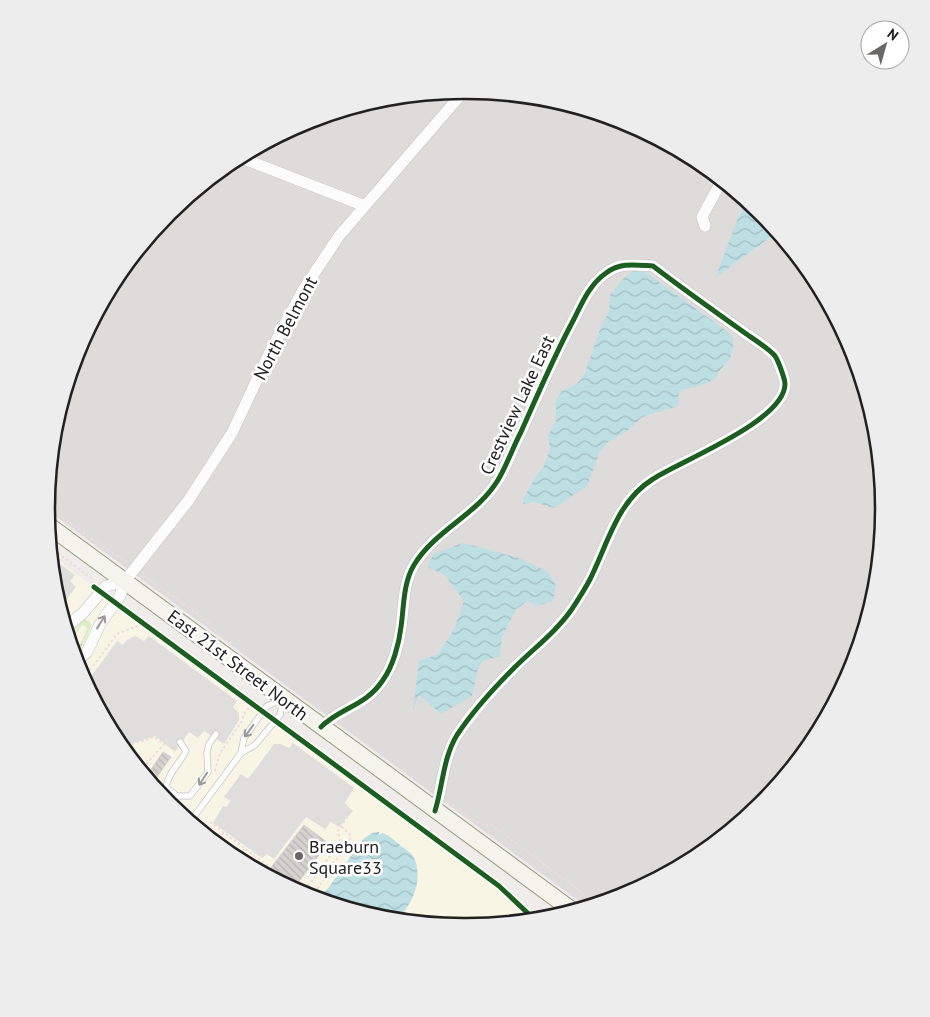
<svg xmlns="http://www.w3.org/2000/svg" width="930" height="1017" viewBox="0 0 930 1017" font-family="'PT Sans',sans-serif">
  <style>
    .residential { fill: #dedcdb }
    .education { fill: #f8f5e5 }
    .grass { fill: url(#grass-tufts) }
    .parking { fill: #dfdedd }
    .water { fill: url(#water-waves) }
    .building { fill: url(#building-back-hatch); stroke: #d2ceca }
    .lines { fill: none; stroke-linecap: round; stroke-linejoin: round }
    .lane-casing { stroke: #c6c5c4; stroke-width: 7 }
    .street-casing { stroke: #c6c5c4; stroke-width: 12 }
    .secondary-casing { stroke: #9a9980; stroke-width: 18 }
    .path { stroke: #ecdbdb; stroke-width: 2; stroke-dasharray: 2.5 2.5; stroke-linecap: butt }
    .lane { stroke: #fdfcfc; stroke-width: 5.5 }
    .street { stroke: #fdfcfc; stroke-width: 11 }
    .secondary { stroke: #f4f4ec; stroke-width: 16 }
    .cycleway-casing { stroke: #fff; stroke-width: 8 }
    .cycleway { stroke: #1b5e20; stroke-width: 5 }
    .oneway { stroke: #9a9999 }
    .poi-dot { fill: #696867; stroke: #fff; stroke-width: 2 }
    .labels { text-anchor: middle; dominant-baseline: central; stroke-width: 5; stroke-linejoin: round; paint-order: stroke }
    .street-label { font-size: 18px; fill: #212121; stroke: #fff }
    .poi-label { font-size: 18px; fill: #212121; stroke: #fff; text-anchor: start }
    .rim { fill: none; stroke: #212121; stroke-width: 2.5 }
  </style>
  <defs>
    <pattern id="grass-tufts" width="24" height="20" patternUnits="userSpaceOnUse" patternTransform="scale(1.25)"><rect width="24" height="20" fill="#deecc8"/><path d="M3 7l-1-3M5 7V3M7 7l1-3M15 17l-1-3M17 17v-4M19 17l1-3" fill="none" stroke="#becaac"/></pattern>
    <pattern id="water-waves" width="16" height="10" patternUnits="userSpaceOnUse" patternTransform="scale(1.25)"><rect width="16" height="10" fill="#bddee2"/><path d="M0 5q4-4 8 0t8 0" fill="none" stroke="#a2bec2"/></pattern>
    <pattern id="building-back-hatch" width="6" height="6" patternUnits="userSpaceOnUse" patternTransform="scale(1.25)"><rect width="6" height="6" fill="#d6d2d0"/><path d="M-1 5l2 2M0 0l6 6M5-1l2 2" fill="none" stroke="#b7b4b2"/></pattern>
  </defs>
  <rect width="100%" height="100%" fill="#efece9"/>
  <path class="residential" d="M465 90 547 98 626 122 698 160 761 213 813 276 852 349 876 427 884 508 876 590 852 669 813 741 761 805 697 857 625 895 587 907 46 509 54 427 78 348 117 276 169 212 233 160 305 122 384 98Z"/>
  <path class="education" d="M51 555 540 920 465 927 383 919 304 895 232 857 169 804 117 741 78 668 54 590Z"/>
  <path class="grass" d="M85 619 92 624 83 645 74 655 71 647 81 644 87 628 82 625 75 636 69 640 68 634Z"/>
  <path class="parking" d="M51 557 75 575 70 581 76 587 60 608 54 590Z
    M135 636 144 641 149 636 237 701 233 707 239 713V720L224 744 204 731 198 738 189 732 175 752 155 736 121 747 117 741 84 679 91 676 98 667 117 641 123 645 127 640Z
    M293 743 354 788 345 803 353 811 339 827 331 822 325 829 306 817 274 859 267 854 262 858 213 823 223 806 226 807 229 804 230 801 224 797 241 774 248 779 274 744H281L289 748Z"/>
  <path class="water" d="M747 201 761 213 779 234 768 239 716 277 735 225Z
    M633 271 644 272 651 276 732 335 733 337V348L730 358 718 373 716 378 703 385 681 390C676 395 681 402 676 407L642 417 626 432 608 442 600 451 587 486 554 508 534 502 523 504V499L537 475 543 468 548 455 550 449 548 435 556 421V400L562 391 577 384 584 375 602 324 609 312 610 295 624 278Z
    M463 543 519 558 548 572 556 585 553 601 537 606 528 601 516 609 502 637 500 656 483 661 478 668 472 696 441 714 419 695 413 710 419 661 438 654 454 629 464 601 445 575 428 567 433 554Z
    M379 832V835L382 833C390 835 395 841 401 846 405 849 410 852 413 856 425 878 412 906 396 920L383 919 317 899 329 887 363 839 372 833Z"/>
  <path class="building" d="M163 752 171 757 152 784 146 777Z
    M304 825 328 843 294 888 270 869Z"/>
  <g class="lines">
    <g class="lane-casing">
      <path id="lane" d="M180 742 186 751C180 763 168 773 166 787L177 796H190L208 772 207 753 209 744 216 734
        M190 822 241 753 255 745 280 715 283 699 267 706 244 738 241 753"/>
    </g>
    <g class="street-casing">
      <path id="street" d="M239 157 365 206
        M705 226 702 217 722 180
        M66 627 83 613 106 586 125 581
        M76 662 87 652 100 624 120 596 125 581 188 501 232 433 269 354 303 290 339 236 465 90
        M321 727C341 707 365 707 383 680 393 666 399 644 401 627 404 607 403 583 414 565 435 530 477 515 498 480 507 465 513 447 521 432 538 394 554 356 574 319 582 303 590 284 606 273 620 262 636 265 653 266 683 289 714 311 745 333 752 338 771 350 775 356 778 360 785 379 785 384 785 421 680 461 653 479 619 500 609 539 593 573 588 585 579 598 572 609 556 632 533 649 514 668 494 688 473 711 457 735 443 758 443 785 435 811"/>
    </g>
    <g class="secondary-casing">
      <path id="secondary" d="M48 525 573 911"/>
    </g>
    <path class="path" d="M46 506 127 563
      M50 547 91 578 93 585
      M143 575 206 620 211 627 234 645
      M82 675 88 673 117 634 142 624
      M122 747 154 737 164 744 141 770
      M215 771 220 753 242 721 244 714 252 704
      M448 802 481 825H492L597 904
      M176 810 183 804
      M210 822 268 866 262 873
      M216 843 224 832
      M237 859 245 848
      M269 877 271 876 278 879 285 885
      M301 893 312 881 340 842 338 831 349 814
      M311 897 326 877 332 864 350 845V835L342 827"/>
    <use href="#lane" class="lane"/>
    <use href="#street" class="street"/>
    <use href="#secondary" class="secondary"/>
    <g class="cycleway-casing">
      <path id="cycleway" d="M94 587 499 886 535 920
        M321 727C341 707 365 707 383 680 393 666 399 644 401 627 404 607 403 583 414 565 435 530 477 515 498 480 507 465 513 447 521 432 538 394 554 356 574 319 582 303 590 284 606 273 620 262 636 265 653 266 683 289 714 311 745 333 752 338 771 350 775 356 778 360 785 379 785 384 785 421 680 461 653 479 619 500 609 539 593 573 588 585 579 598 572 609 556 632 533 649 514 668 494 688 473 711 457 735 443 758 443 785 435 811"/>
    </g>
    <use href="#cycleway" class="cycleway"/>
  </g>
  <defs><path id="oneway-shaft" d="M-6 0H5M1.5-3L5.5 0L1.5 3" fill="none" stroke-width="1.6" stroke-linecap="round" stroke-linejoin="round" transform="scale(1.25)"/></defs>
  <g class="oneway">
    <use href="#oneway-shaft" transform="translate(101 622) rotate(-58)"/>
    <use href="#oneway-shaft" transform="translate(249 731) rotate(126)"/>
    <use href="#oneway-shaft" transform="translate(203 779) rotate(123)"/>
  </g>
  <circle class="poi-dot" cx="299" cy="856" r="5"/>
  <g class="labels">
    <g class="street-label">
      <text transform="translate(285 328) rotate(-62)">North Belmont</text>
      <text transform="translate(517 405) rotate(-65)">Crestview Lake East</text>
      <text transform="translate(238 665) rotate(37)">East 21st Street North</text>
    </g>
    <g class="poi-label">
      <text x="309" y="846">Braeburn<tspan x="309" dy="21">Square33</tspan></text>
    </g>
  </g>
  <path d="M0 0H930V1017H0ZM464 99H466A409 409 0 0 1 875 508V509A409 409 0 0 1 466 918H464A409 409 0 0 1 55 509V508A409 409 0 0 1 464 99Z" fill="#ededed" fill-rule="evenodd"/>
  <path class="rim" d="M464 99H466A409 409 0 0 1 875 508V509A409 409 0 0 1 466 918H464A409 409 0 0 1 55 509V508A409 409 0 0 1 464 99Z"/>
  <g transform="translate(885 45) rotate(37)"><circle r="24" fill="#ffffff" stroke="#a6a6a6"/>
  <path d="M0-4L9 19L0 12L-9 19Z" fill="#696867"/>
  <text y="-8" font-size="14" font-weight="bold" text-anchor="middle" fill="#212121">N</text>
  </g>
</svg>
